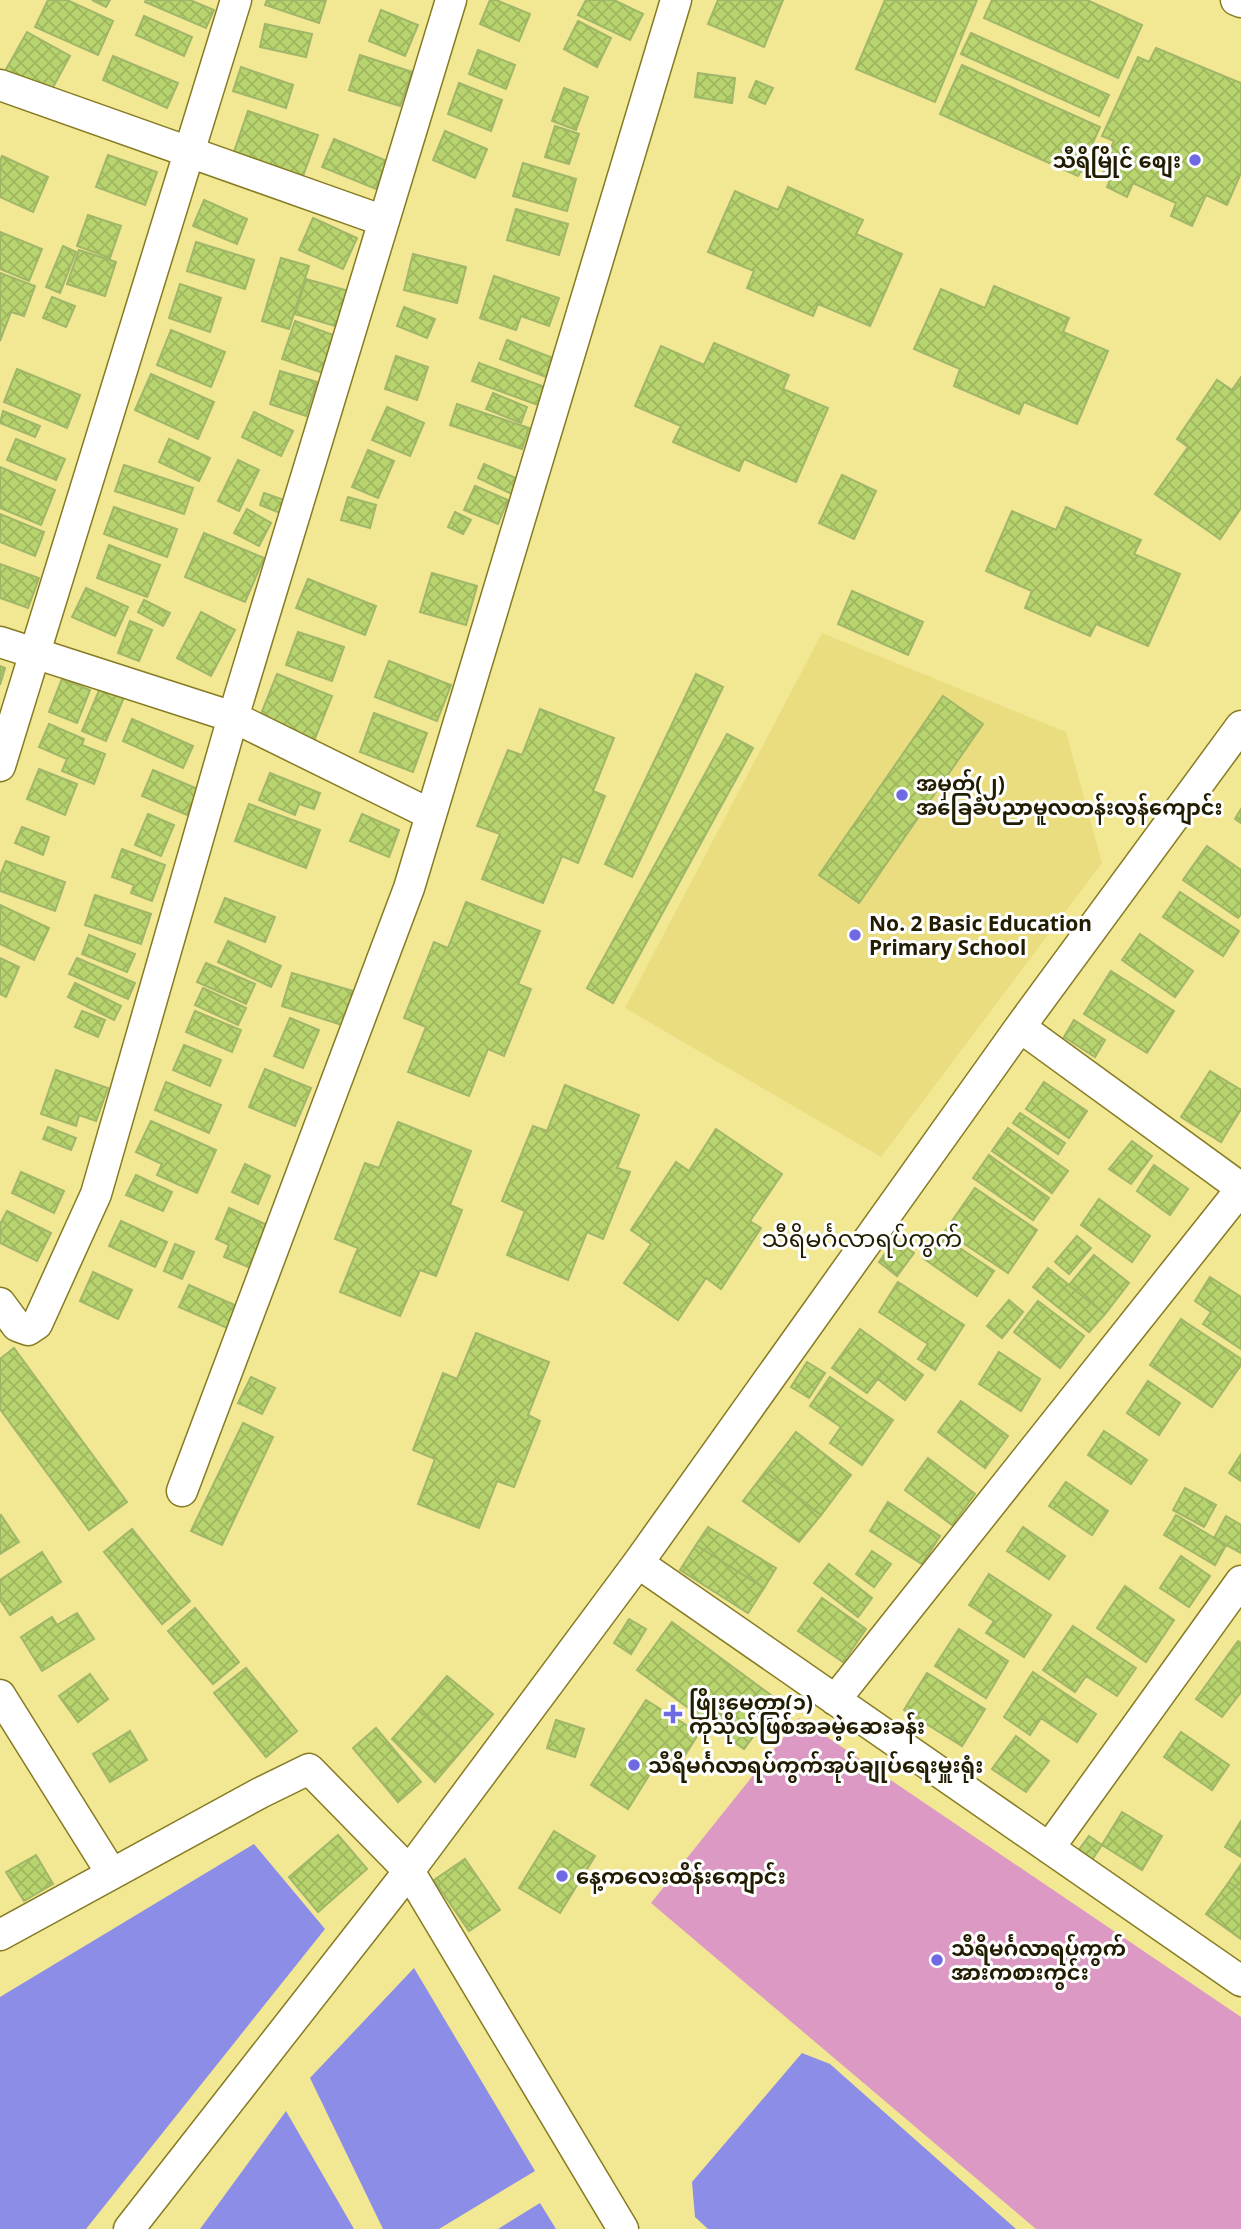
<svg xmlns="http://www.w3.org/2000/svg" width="1241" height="2229" viewBox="0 0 1241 2229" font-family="'Noto Sans','Noto Sans Myanmar',sans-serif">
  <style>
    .built { fill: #e9dd7f }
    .pitch { fill: #dc99c3 }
    .water { fill: #8c8de7 }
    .building { fill: url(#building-cross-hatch); stroke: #a0b668; stroke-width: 2 }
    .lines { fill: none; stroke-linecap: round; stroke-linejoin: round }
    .minor-casing { stroke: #867b23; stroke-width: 33 }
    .minor { stroke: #fff; stroke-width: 30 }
    .poi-dot { fill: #6f69e3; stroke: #fff; stroke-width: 2.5 }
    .labels { text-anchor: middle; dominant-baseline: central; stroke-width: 6; stroke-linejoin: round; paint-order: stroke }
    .poi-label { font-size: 21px; font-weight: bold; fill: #221d00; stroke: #fff; text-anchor: start }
    .quarter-label { font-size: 24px; fill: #221d00; stroke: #fff }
  </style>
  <defs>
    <pattern id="building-cross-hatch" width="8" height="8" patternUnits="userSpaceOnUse" patternTransform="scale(1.75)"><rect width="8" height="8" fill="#b8d46e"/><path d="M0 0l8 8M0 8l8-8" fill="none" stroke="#9eb65e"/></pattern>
  </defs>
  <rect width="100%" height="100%" fill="#f2e793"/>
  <path class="built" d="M822 633 1066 732 1102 863 881 1157 625 1008Z"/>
  <path class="pitch" d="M799 1718 1241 2017V2229H1036L651 1903Z"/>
  <path class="water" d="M254 1844 325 1929 86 2229H0V1997Z
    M414 1968 535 2171 439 2229H383L310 2078Z
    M802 2053 830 2064 1016 2229H708L695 2217 692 2182Z
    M286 2111 354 2229H200Z
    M540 2203 556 2229H498Z"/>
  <path class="building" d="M48 0H67L113 21 98 55 35 27Z
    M92 0H110L106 7Z
    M146 0H190L214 10 206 28 145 2Z
    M267 0H326L319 23 265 5Z
    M490 0H496L530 14 519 41 480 24Z
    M586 0H614L643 14 630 40 578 15Z
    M718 0H783L764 47 708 24Z
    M885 0H977L935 102 856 69Z
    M992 0H1087L1142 25 1118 78 984 18Z
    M381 10 418 25 405 56 369 41Z
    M144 16 192 37 184 56 136 35Z
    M578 21 611 38 597 67 564 49Z
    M265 24 312 34 306 57 260 47Z
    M27 32 70 56 47 98 4 73Z
    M971 33 1109 95 1099 116 961 54Z
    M1156 48 1241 83V173L1227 205 1206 195 1192 226 1171 216 1176 203 1133 183 1127 197 1107 187 1110 180 1101 177 1111 155 1120 159 1121 157 1109 152 1114 141 1102 136 1138 57 1149 62Z
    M478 50 515 65 506 89 469 74Z
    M360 55 412 72 400 106 349 90Z
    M113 56 178 83 167 108 103 80Z
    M962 65 1100 127 1090 149 1104 155 1094 177 1081 171 1078 176 940 114Z
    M241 67 293 85 286 108 233 91Z
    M698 73 735 78 732 103 695 97Z
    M756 81 773 88 765 104 749 97Z
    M459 83 502 100 491 131 448 114Z
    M564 88 588 97 576 130 552 121Z
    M248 111 318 135 303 176 234 152Z
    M555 126 579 134 569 164 545 157Z
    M445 131 487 149 475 178 433 160Z
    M334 139 387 161 376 189 322 167Z
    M108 155 157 172 145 205 96 187Z
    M2 156 48 177 33 212 0 197V161Z
    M523 163 576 179 567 211 513 196Z
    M788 187 863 220 856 234 902 254 870 326 818 304 813 316 747 288 754 271 708 252 735 191 778 210Z
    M204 200 247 219 237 244 193 226Z
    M516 209 568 224 559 255 507 240Z
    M88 215 121 226 110 258 77 246Z
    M313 218 357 238 343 269 299 250Z
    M0 232 42 249 29 281 0 269Z
    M196 242 254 260 245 289 187 271Z
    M63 246 76 252 60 293 46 287Z
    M79 250 116 262 105 296 67 284Z
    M413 254 466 267 457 303 404 290Z
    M281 258 309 266 289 329 262 321Z
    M0 273 35 286 24 316 11 312 0 341Z
    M494 276 559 298 549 326 521 316 516 330 480 318Z
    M306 279 352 292 342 328 295 314Z
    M180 284 221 298 210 332 169 318Z
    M994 286 1069 318 1063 332 1108 351 1077 424 1024 402 1019 414 954 386 960 369 914 349 941 289 985 308Z
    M52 297 75 306 66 327 43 318Z
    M404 307 435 319 427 338 397 326Z
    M295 321 336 336 323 373 282 359Z
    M171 330 225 352 211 387 157 365Z
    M507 340 553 358 546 377 500 359Z
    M714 343 789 375 783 389 828 408 796 482 744 459 739 471 673 442 681 426 635 406 661 346 704 365Z
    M396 356 428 367 417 400 385 389Z
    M479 363 545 387 538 405 472 381Z
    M17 369 80 395 67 428 4 402Z
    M280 371 317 382 306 416 270 404Z
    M151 374 214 402 198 439 135 410Z
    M1241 377V508L1220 539 1155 494 1188 447 1177 439 1217 380 1232 390Z
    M493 393 527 407 521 423 486 409Z
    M457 404 529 428 522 449 450 425Z
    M387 407 424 423 410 456 372 440Z
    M3 411 40 426 35 437 0 423Z
    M254 412 293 431 281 456 242 437Z
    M16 439 65 459 56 480 7 460Z
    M169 439 210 458 199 481 159 462Z
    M368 450 394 461 378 498 352 487Z
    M238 460 259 470 239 511 218 501Z
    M484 464 518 479 512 494 478 478Z
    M124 465 193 488 184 514 115 491Z
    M0 467 55 490 41 525 0 508Z
    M842 475 876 491 854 539 819 523Z
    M475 486 508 500 498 524 464 510Z
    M264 493 290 502 285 515 260 505Z
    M348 497 376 505 370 528 341 520Z
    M114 507 177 529 167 557 104 534Z
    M1066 507 1141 540 1134 554 1180 574 1148 646 1096 624 1090 636 1025 608 1032 591 986 571 1012 511 1056 530Z
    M247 509 271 523 259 546 234 533Z
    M455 512 471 520 463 534 448 527Z
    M0 514 44 532 35 556 0 542Z
    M204 533 264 558 245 602 185 577Z
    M109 545 160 565 147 597 97 578Z
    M0 564 39 578 28 608 0 598Z
    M432 573 477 586 466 625 420 612Z
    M308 579 376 606 365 635 296 608Z
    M86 588 128 607 115 636 72 617Z
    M852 591 923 622 908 655 838 624Z
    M144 600 170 613 163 626 138 612Z
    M201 612 235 630 211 676 177 658Z
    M130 621 152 630 139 661 118 653Z
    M298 632 344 647 332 681 286 665Z
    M389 661 451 685 437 721 375 697Z
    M0 666 5 668 0 685Z
    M277 674 332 696 314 741 259 719Z
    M696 674 723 687 632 877 605 864Z
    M62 679 90 690 77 723 49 712Z
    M100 688 124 697 106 741 82 731Z
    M943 696 983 724 859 903 819 875Z
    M540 709 614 738 593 791 605 796 578 863 562 856 543 903 482 879 500 834 477 826 508 750 522 755Z
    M374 713 427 733 413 772 360 752Z
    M132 719 193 746 183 768 123 741Z
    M49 724 84 739 82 745 105 754 94 784 62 771 67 759 39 747Z
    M727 734 753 748 613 1003 587 988Z
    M39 769 77 784 65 815 27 799Z
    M153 770 198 789 187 815 142 796Z
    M270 773 320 793 314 809 299 804 295 815 259 800Z
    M249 804 320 830 306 868 235 841Z
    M1241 809V823L1235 819Z
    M148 814 174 825 161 856 135 845Z
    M362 814 399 830 389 857 350 841Z
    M22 827 49 837 43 855 15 843Z
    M1207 846 1241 870V914L1238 918 1183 880Z
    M122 849 165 865 152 901 131 893 134 885 112 877Z
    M6 861 65 882 55 911 0 891V876Z
    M1180 892 1239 931 1223 956 1163 917Z
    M95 895 151 914 141 944 85 925Z
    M225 898 275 917 265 942 215 922Z
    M466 902 540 931 518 984 531 989 504 1056 488 1049 469 1096 408 1072 426 1027 404 1018 434 942 448 948Z
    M0 905 49 928 34 960 0 944Z
    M1140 934 1193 971 1175 997 1122 960Z
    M89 935 135 954 127 972 82 954Z
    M228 941 281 966 271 987 218 962Z
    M0 958 19 967 6 997 0 994Z
    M77 958 135 983 128 999 69 974Z
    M206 963 255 984 246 1004 197 982Z
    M1111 971 1174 1011 1147 1053 1084 1014Z
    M292 973 353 991 342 1025 282 1006Z
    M75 983 121 1006 114 1020 68 997Z
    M203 988 246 1008 238 1025 195 1005Z
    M82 1011 105 1020 98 1037 75 1027Z
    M195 1011 241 1030 232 1052 186 1032Z
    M290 1018 319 1030 303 1068 274 1056Z
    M1074 1020 1105 1040 1095 1057 1064 1037Z
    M184 1045 221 1060 210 1086 173 1070Z
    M265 1069 311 1088 295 1126 249 1107Z
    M56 1070 108 1088 96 1121 79 1115 76 1126 41 1114Z
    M1210 1071 1241 1090V1109L1221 1142 1181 1117Z
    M166 1082 221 1105 209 1133 155 1110Z
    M1044 1082 1087 1111 1069 1138 1026 1109Z
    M565 1085 639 1115 617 1168 630 1172 603 1239 587 1232 568 1280 507 1255 525 1211 502 1201 533 1126 547 1131Z
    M1020 1113 1065 1143 1058 1154 1013 1123Z
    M151 1121 216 1150 197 1193 157 1175 162 1164 136 1152Z
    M398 1122 471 1151 450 1205 462 1210 436 1276 420 1270 400 1316 340 1292 358 1248 335 1239 365 1163 379 1168Z
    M48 1127 76 1138 71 1150 43 1139Z
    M1008 1128 1068 1171 1052 1193 992 1151Z
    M716 1129 782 1174 750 1221 761 1228 721 1289 706 1278 678 1320 624 1283 651 1244 631 1230 676 1162 689 1171Z
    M1132 1141 1152 1156 1131 1184 1109 1169Z
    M989 1155 1049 1198 1033 1220 973 1178Z
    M245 1164 270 1176 258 1204 232 1192Z
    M1154 1165 1188 1189 1170 1215 1137 1191Z
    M21 1172 64 1191 54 1213 12 1193Z
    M136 1175 172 1192 163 1211 126 1195Z
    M975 1188 1037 1230 1008 1273 945 1231Z
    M1099 1199 1150 1236 1132 1262 1081 1225Z
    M229 1208 272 1227 253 1269 224 1257 229 1245 216 1239Z
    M7 1211 51 1233 37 1261 0 1243V1224Z
    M121 1221 167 1242 155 1267 109 1246Z
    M939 1234 994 1271 977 1296 923 1258Z
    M1077 1236 1091 1248 1069 1274 1055 1262Z
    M895 1239 914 1253 897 1276 879 1262Z
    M175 1244 194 1252 182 1279 164 1271Z
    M1094 1255 1129 1283 1105 1314 1069 1285Z
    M1048 1268 1105 1314 1089 1332 1033 1287Z
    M93 1272 132 1290 118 1319 80 1301Z
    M1210 1277 1241 1297V1349L1203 1324 1211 1312 1195 1301Z
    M898 1282 964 1325 935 1370 918 1359 928 1344 879 1312Z
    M189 1285 237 1306 227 1328 179 1307Z
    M1009 1300 1023 1312 1002 1338 987 1326Z
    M1038 1301 1084 1336 1060 1368 1014 1332Z
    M1181 1319 1241 1359V1365L1212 1407 1150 1365Z
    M860 1329 896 1355 867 1393 832 1368Z
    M476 1333 549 1362 528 1415 540 1421 514 1487 497 1481 479 1528 418 1504 435 1459 413 1450 443 1373 457 1379Z
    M14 1348 127 1502 89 1530 0 1409V1359Z
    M999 1352 1040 1379 1021 1411 979 1384Z
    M896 1355 923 1375 905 1400 878 1379Z
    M807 1362 825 1373 809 1398 791 1387Z
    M251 1377 275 1388 262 1414 238 1403Z
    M830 1377 893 1420 862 1465 830 1443 841 1427 810 1406Z
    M1148 1381 1180 1403 1159 1435 1127 1413Z
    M961 1401 1008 1436 985 1468 938 1432Z
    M243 1423 273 1437 222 1545 191 1531Z
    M1104 1431 1147 1460 1131 1484 1088 1455Z
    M796 1432 851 1475 821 1515 765 1472Z
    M1241 1454V1481L1229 1473Z
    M928 1458 975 1494 952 1525 905 1490Z
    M765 1472 821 1515 799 1542 743 1501Z
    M1066 1482 1108 1511 1092 1535 1049 1506Z
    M1185 1488 1216 1505 1204 1527 1173 1510Z
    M888 1502 940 1536 922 1564 870 1531Z
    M1 1515 19 1542 0 1554V1516Z
    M1176 1515 1226 1545 1215 1565 1164 1535Z
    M1226 1516 1241 1525V1553L1214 1538Z
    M708 1527 776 1568 764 1588 696 1545Z
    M1023 1527 1065 1556 1049 1579 1007 1551Z
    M132 1529 190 1601 162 1624 104 1552Z
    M696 1545 764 1588 748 1613 680 1570Z
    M872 1551 891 1564 874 1587 856 1574Z
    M42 1552 61 1582 10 1615 0 1600V1580Z
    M1181 1556 1210 1576 1189 1607 1160 1588Z
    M829 1564 872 1598 858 1617 814 1583Z
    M989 1574 1051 1615 1024 1657 986 1633 994 1621 969 1605Z
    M1125 1586 1174 1620 1146 1662 1097 1628Z
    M822 1598 866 1629 843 1662 798 1631Z
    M195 1608 239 1662 213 1684 168 1631Z
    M77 1613 94 1639 42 1671 21 1637 52 1617 57 1625Z
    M629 1619 646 1629 631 1654 614 1643Z
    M672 1622 779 1701 744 1749 637 1670Z
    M1073 1626 1136 1668 1117 1696 1086 1676 1075 1692 1043 1670Z
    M959 1629 1008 1661 986 1698 935 1666Z
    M1238 1641 1241 1643V1692L1222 1717 1196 1699Z
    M246 1668 297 1731 266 1757 214 1693Z
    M1033 1672 1096 1714 1077 1742 1041 1718 1030 1735 1004 1717Z
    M927 1673 985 1709 962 1746 904 1710Z
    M90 1674 108 1699 78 1722 59 1696Z
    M447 1676 493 1714 463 1749 418 1710Z
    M646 1700 699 1733 675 1771 658 1761 628 1809 591 1785Z
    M418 1710 463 1749 435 1782 392 1739Z
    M556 1720 584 1729 575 1757 547 1748Z
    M376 1728 421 1782 398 1802 353 1748Z
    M130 1731 147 1760 110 1782 93 1754Z
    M1181 1732 1229 1765 1212 1790 1164 1757Z
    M1016 1736 1049 1761 1026 1792 992 1769Z
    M1122 1812 1162 1836 1142 1870 1102 1845Z
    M1241 1821V1857L1225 1847Z
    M554 1831 595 1856 560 1913 519 1888Z
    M338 1835 367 1869 318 1912 289 1877Z
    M1089 1836 1102 1845 1092 1860 1078 1851Z
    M36 1855 53 1884 24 1901 6 1872Z
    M465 1859 500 1910 469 1931 434 1880Z
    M1241 1864V1891L1229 1882Z
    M1229 1882 1241 1891V1939L1206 1914Z"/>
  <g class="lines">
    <g class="minor-casing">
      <path id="minor" d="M1236 0 1241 2
        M0 85 384 221
        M0 642 233 717 430 814
        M0 766 236 0
        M1020 1027 1241 1188
        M0 1303 17 1326 28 1330 37 1324 96 1194 229 731 451 0
        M182 1491 409 888 676 0
        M638 1563 1241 1981
        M0 1695 112 1874
        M835 1700 1241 1189
        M1049 1848 1241 1581
        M0 1935 260 1793 309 1769 409 1871 623 2229
        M129 2229 409 1871 638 1563 1020 1027 1241 726"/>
    </g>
    <use href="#minor" class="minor"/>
  </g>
  <g class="poi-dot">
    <circle cx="1195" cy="160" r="7"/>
    <circle cx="902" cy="795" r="7"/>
    <circle cx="855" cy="935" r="7"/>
    <path d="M669.5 1703.5h7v7h7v7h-7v7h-7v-7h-7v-7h7z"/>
    <circle cx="634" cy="1765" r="7"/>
    <circle cx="562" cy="1876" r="7"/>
    <circle cx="937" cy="1960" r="7"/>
  </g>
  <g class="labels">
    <g class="poi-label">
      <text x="1181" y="160" text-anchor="end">သီရိမြိုင် စျေး</text>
      <text x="916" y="783">အမှတ်(၂)<tspan x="916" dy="24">အခြေခံပညာမူလတန်းလွန်ကျောင်း</tspan></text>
      <text x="869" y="923">No. 2 Basic Education<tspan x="869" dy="24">Primary School</tspan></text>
      <text x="689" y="1702">ဖြိုးမေတ္တာ(၁)<tspan x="689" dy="24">ကုသိုလ်ဖြစ်အခမဲ့ဆေးခန်း</tspan></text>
      <text x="648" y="1765">သီရိမင်္ဂလာရပ်ကွက်အုပ်ချုပ်ရေးမှူးရုံး</text>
      <text x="576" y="1876">နေ့ကလေးထိန်းကျောင်း</text>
      <text x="951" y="1948">သီရိမင်္ဂလာရပ်ကွက်<tspan x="951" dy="24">အားကစားကွင်း</tspan></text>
    </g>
    <g class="quarter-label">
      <text x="862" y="1237">သီရိမင်္ဂလာရပ်ကွက်</text>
    </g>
  </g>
</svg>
